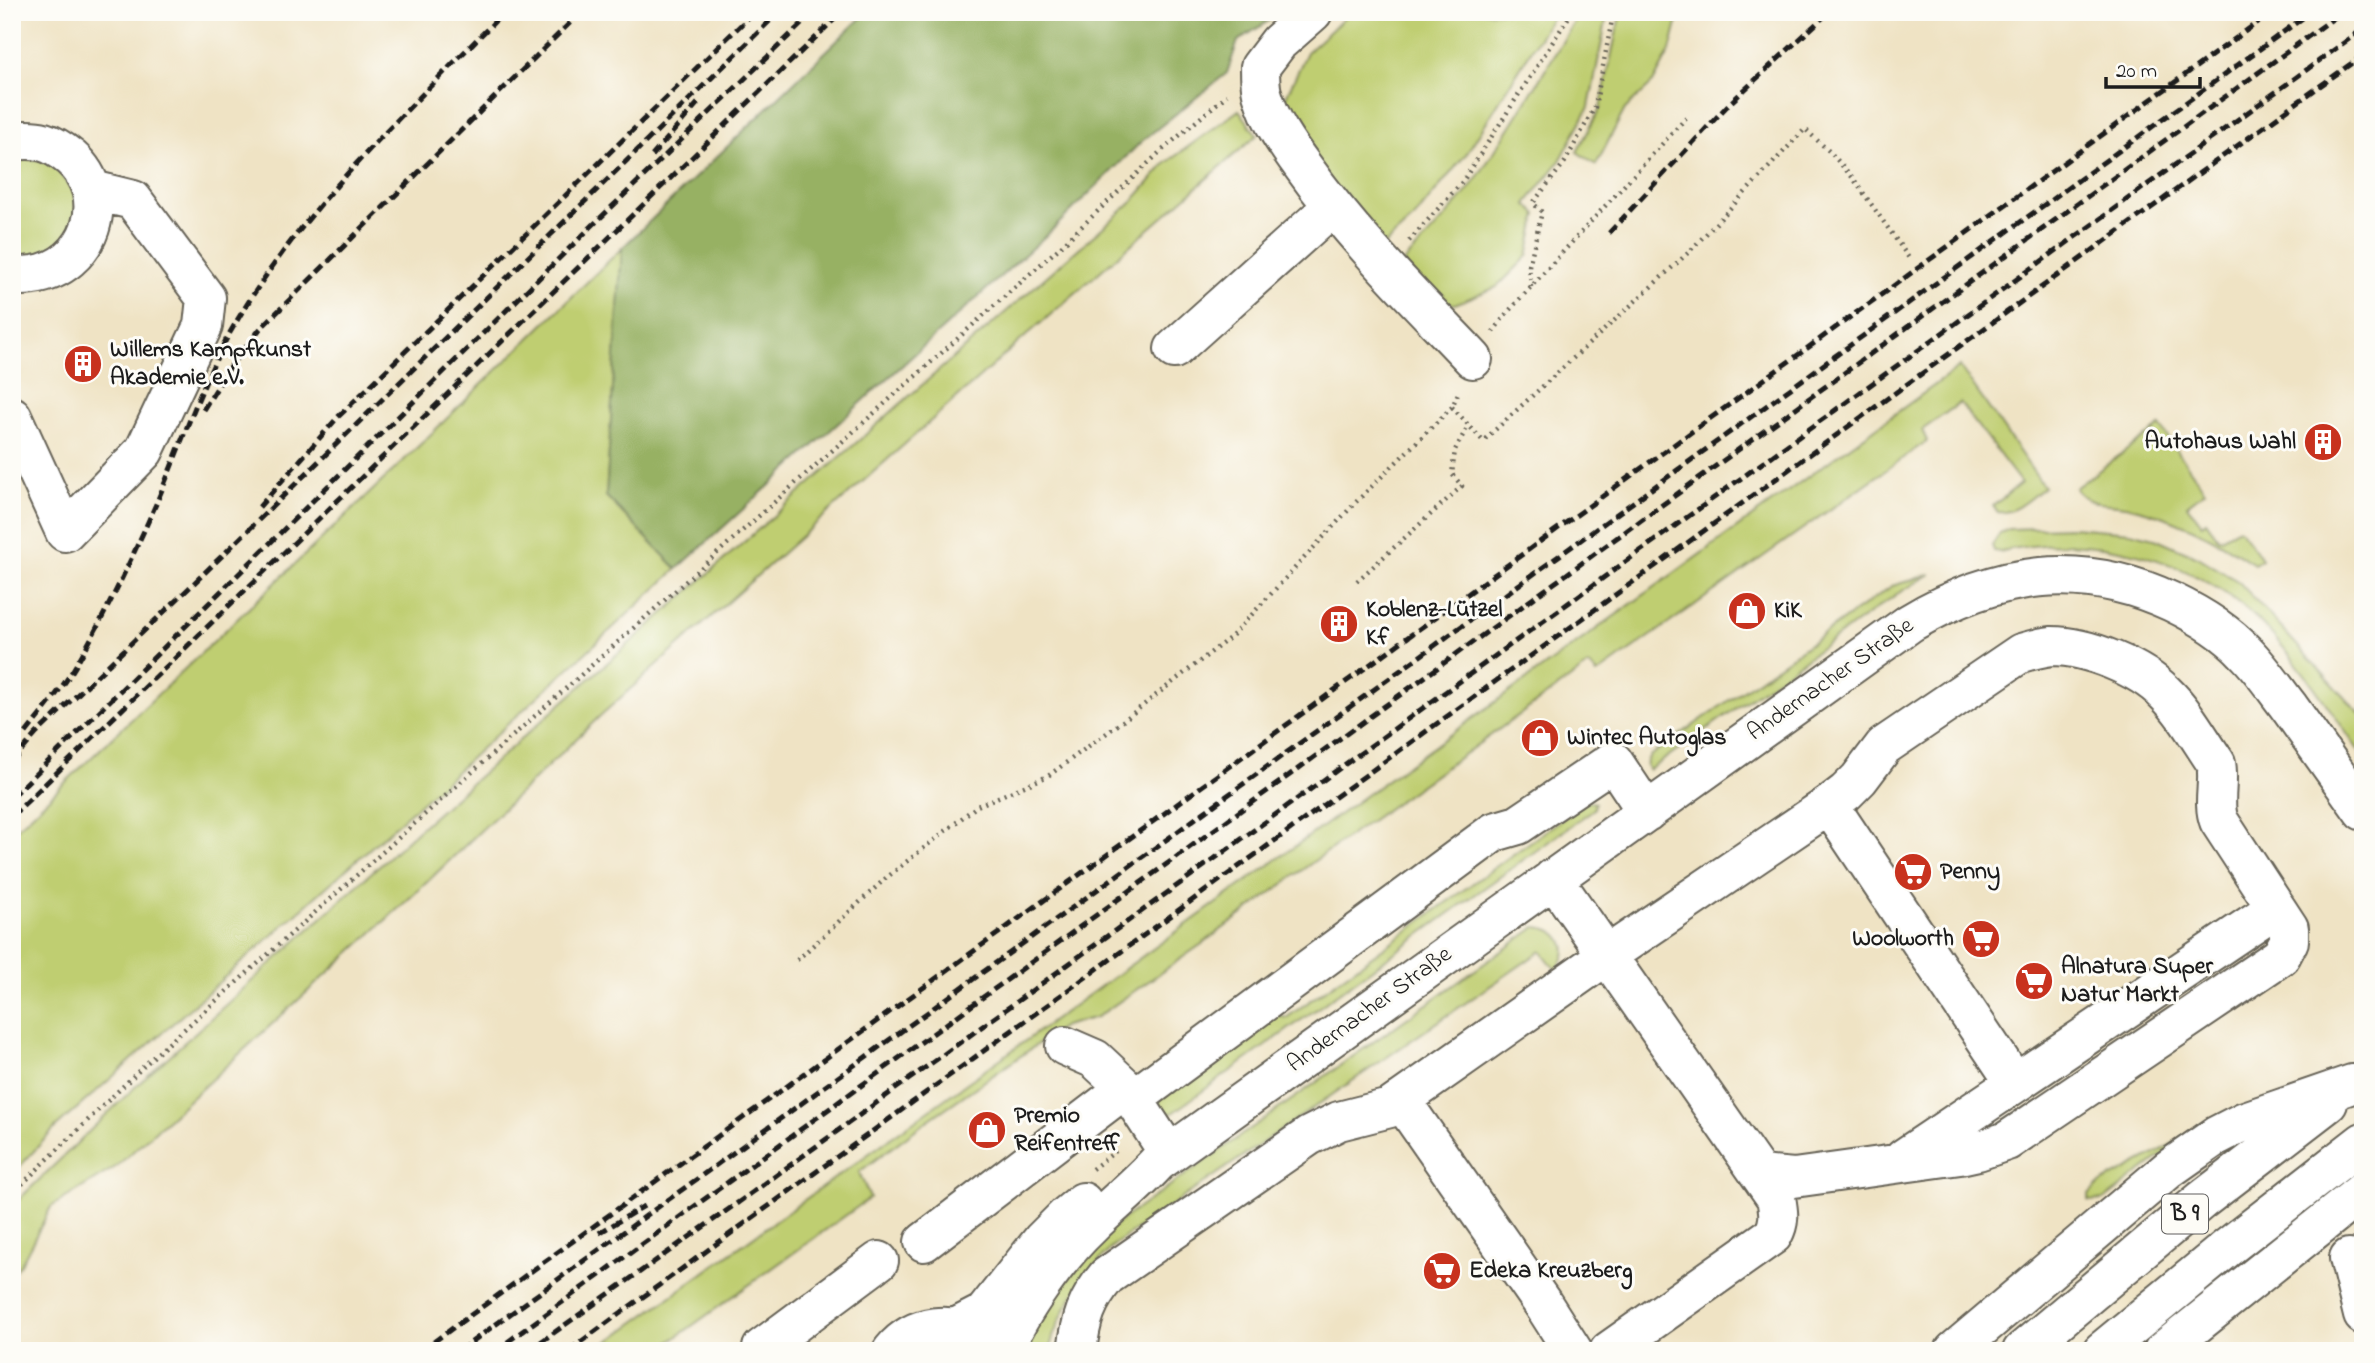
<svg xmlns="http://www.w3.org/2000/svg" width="2375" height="1363" viewBox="0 0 2375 1363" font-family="'Indie Flower',sans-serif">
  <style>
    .green { fill: #bfce71; stroke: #6e7546; stroke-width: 2 }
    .forest { fill: #97b163; stroke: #5a6640; stroke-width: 2 }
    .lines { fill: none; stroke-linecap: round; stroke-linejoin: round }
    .minor-casing { stroke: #666257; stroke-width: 42 }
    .highway-casing { stroke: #666257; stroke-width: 42 }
    .path { stroke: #666257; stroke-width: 4.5; stroke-dasharray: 2 5; stroke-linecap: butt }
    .minor { stroke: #fff; stroke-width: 38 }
    .highway { stroke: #fff; stroke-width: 38 }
    .rail { stroke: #1c1c1c; stroke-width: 5; stroke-dasharray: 10 5; stroke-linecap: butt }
    .labels { text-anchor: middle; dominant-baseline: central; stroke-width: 6; stroke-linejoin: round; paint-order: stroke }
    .shield { fill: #fdfcf7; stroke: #605f5e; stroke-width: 2 }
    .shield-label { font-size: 23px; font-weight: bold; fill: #1c1c1c }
    .poi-label { font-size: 24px; font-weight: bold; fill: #1c1c1c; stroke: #fdfcf7; text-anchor: start }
    .street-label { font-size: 24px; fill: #1c1c1c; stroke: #fdfcf7 }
  </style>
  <rect width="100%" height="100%" fill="#fdfcf7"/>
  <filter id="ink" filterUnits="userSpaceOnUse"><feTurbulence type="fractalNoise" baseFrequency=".0143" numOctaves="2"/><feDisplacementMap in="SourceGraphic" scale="14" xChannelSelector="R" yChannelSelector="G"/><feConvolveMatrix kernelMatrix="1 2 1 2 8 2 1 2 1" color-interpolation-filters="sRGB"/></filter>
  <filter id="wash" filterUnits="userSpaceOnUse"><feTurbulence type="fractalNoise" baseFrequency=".00686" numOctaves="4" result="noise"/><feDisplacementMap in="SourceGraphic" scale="28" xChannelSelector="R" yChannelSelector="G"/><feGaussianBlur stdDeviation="1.57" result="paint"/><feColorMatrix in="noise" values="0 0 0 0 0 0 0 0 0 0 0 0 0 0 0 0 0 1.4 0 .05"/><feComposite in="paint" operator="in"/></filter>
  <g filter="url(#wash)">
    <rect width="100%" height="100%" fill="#efe3c4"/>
    <path class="green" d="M1351 12H1555L1467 153 1415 217 1384 245 1343 203 1282 105 1307 52Z
      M1580 12H1602L1606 21 1589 107 1560 161 1526 204 1537 214 1528 256 1497 287 1455 304 1441 303 1403 263C1427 237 1453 211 1474 182 1512 127 1546 69 1580 12Z
      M1616 12H1680L1670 51 1653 83 1625 109 1596 165 1577 152 1600 109 1619 20Z
      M1239 110 1257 135 1027 335 600 716 425 884 117 1166 51 1207 21 1264 12 1274V1206L133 1089 417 831 898 406 1132 202 1166 163Z
      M12 157 51 161 76 194V224L52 254 12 260Z
      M622 248 606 496 677 569 448 779 55 1128 12 1175V833L395 469Z
      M1960 367 2044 487C2031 497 2014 515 1997 512L1993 506 2021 483 1960 403 1922 430 1927 441 1597 674 1589 665 1313 862 1202 944 1097 1017 1064 1026 927 1121 859 1172 870 1198 657 1351H595Z
      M2160 426 2205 491 2187 505 2202 524 2206 521 2219 539 2239 528 2262 559 2254 564C2217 539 2174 517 2130 507 2109 502 2089 508 2075 488Z
      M2072 527 2130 532 2155 538 2198 557 2239 582 2363 717V757C2331 711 2301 664 2262 624 2198 558 2088 529 1999 552L1994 551 1992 545 2000 533 2009 529Z
      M1931 574 1897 594 1649 770C1644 765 1647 759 1651 755L1892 586Z
      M1587 801 1595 803 1594 809 1175 1111 1168 1115 1159 1109V1096L1273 1013 1286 1018Z
      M1536 927C1562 929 1574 949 1556 970L1541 951 1114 1245C1083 1278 1060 1307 1049 1351H1022L1023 1339 1103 1233Z
      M2191 1134 2104 1200 2089 1201V1195L2098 1185Z"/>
    <path class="forest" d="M867 12H1282L1238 41 1227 73 1142 141 1052 230 677 569 606 496 622 248Z"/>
  </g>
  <g filter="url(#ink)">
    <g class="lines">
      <g class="minor-casing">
        <path id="minor" d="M1313 12 1279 42 1260 67C1260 75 1260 85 1262 93 1270 121 1287 145 1304 168 1353 237 1414 297 1473 359
          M12 141C39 138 50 141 71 158 115 197 90 267 33 275 26 276 20 277 12 275
          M1174 349 1332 207
          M12 416 65 532 144 451 203 326 206 298 133 200 92 190
          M1829 805 2015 1083
          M1553 878 1776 1198C1779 1213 1780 1222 1773 1235L1609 1351
          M1065 1046 1095 1059 1126 1088 1169 1154
          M1133 1099 1494 832 1518 825 1613 761 1647 812
          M1401 1100 1543 1304 1573 1351
          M1904 1158 2276 908
          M924 1242 1126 1088
          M2349 1258 2363 1315
          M957 1327 984 1313 1042 1240 1066 1216 1083 1202
          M764 1351 762 1348 879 1261
          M892 1351C915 1323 951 1321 981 1336
          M1004 1351C1019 1312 1060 1255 1091 1226 1113 1204 1137 1185 1158 1162L1910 623C1996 572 2080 559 2172 602 2199 615 2226 631 2246 653 2262 669 2275 689 2289 707 2314 742 2338 776 2363 811
          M1077 1351C1081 1319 1086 1301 1107 1276L1309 1136 1339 1121 1390 1108 1606 956 1829 805 1846 792 1859 779 1884 746 2021 653C2031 650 2041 647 2052 646 2087 646 2141 668 2165 693 2185 712 2200 740 2216 763 2220 782 2212 802 2219 821L2289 928V941L2281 956 2007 1141 1978 1151 1960 1155 1794 1178 1760 1175"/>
      </g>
      <g class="highway-casing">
        <path id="highway" d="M1954 1351 2169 1169 2216 1136 2245 1121 2352 1084
          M2022 1351 2202 1200 2328 1103
          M2102 1351 2227 1248 2363 1142
          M2163 1351 2363 1191"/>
      </g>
      <path class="path" d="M1409 241 1463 181 1572 12
        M1531 287 1529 266 1542 212 1533 203 1565 162 1595 107 1612 20 1610 12
        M1493 332 1506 314 1686 118
        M1452 407 1483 441 1689 252 1805 129 1831 153 1853 178 1911 261
        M1357 581 1462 486 1452 474 1455 450 1468 426
        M797 960 886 878 977 806 1048 776 1119 724 1232 636 1354 504 1452 407 1459 391
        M1092 1169 1116 1151
        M12 1194 152 1058 1059 248 1159 153 1227 95
        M850 1351 858 1345"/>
      <use href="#minor" class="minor"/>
      <use href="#highway" class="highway"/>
      <path class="rail" d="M652 156 698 103
        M1609 233 1728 105 1829 12
        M203 410 230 367 260 329 581 12
        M259 507 338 417 754 12
        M26 733C43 711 62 689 76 665 105 616 129 564 152 513 178 455 197 393 227 338 297 212 404 114 504 12
        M12 762 36 734 189 588 779 12
        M12 797 593 225 814 12
        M12 816 842 12
        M599 1233 644 1206
        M421 1351 2272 12
        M459 1351 2311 12
        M495 1351 2342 12
        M528 1351 753 1192 2363 29
        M568 1351 2363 55"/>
    </g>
  </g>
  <defs>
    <g id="building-disc" transform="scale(2.0125)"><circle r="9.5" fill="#c8321e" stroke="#fdfcf7"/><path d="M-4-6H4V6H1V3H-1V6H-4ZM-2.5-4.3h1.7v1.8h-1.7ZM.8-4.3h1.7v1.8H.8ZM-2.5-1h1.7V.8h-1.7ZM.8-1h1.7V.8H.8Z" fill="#fff"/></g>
    <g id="shop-disc" transform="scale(2.0125)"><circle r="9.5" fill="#c8321e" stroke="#fdfcf7"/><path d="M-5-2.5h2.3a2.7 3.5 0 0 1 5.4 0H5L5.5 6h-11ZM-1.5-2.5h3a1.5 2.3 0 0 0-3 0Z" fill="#fff"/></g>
    <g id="supermarket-disc" transform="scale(2.0125)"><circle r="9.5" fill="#c8321e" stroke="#fdfcf7"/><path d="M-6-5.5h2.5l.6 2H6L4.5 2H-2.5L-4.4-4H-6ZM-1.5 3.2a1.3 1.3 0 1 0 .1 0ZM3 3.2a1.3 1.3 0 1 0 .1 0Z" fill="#fff"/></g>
  </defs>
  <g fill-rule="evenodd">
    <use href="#building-disc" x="83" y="364"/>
    <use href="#building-disc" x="2323" y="442"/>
    <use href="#shop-disc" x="1747" y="611"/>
    <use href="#building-disc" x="1339" y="624"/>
    <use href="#shop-disc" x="1540" y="738"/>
    <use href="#supermarket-disc" x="1913" y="872"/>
    <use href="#supermarket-disc" x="1981" y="939"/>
    <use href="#supermarket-disc" x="2034" y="981"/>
    <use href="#shop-disc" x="987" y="1130"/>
    <use href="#supermarket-disc" x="1442" y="1271"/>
  </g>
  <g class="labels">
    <rect class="shield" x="2162" y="1194.5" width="46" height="39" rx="5"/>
    <g class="shield-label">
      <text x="2185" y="1214">B 9</text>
    </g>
    <g class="poi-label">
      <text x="110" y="350">Willems Kampfkunst<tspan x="110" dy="28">Akademie e.V.</tspan></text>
      <text x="2296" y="442" text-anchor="end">Autohaus Wahl</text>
      <text x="1366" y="610">Koblenz-Lützel<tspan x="1366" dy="28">Kf</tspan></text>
      <text x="1774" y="611">KiK</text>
      <text x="1567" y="738">Wintec Autoglas</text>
      <text x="1940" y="872">Penny</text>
      <text x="1954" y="939" text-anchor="end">Woolworth</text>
      <text x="2061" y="967">Alnatura Super<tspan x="2061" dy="28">Natur Markt</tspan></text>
      <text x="1014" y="1116">Premio<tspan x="1014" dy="28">Reifentreff</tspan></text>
      <text x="1469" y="1271">Edeka Kreuzberg</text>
    </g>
    <g class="street-label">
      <text transform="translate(1831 680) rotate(-35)">Andernacher Straße</text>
      <text transform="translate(1370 1010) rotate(-36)">Andernacher Straße</text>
    </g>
  </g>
  <rect width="2375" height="1363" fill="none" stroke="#fdfcf7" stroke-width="42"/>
  <path d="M2106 77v10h94v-10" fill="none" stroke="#1c1c1c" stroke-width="3.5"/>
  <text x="2116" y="77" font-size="21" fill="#1c1c1c" stroke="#fdfcf7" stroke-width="5" paint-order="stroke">20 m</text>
</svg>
